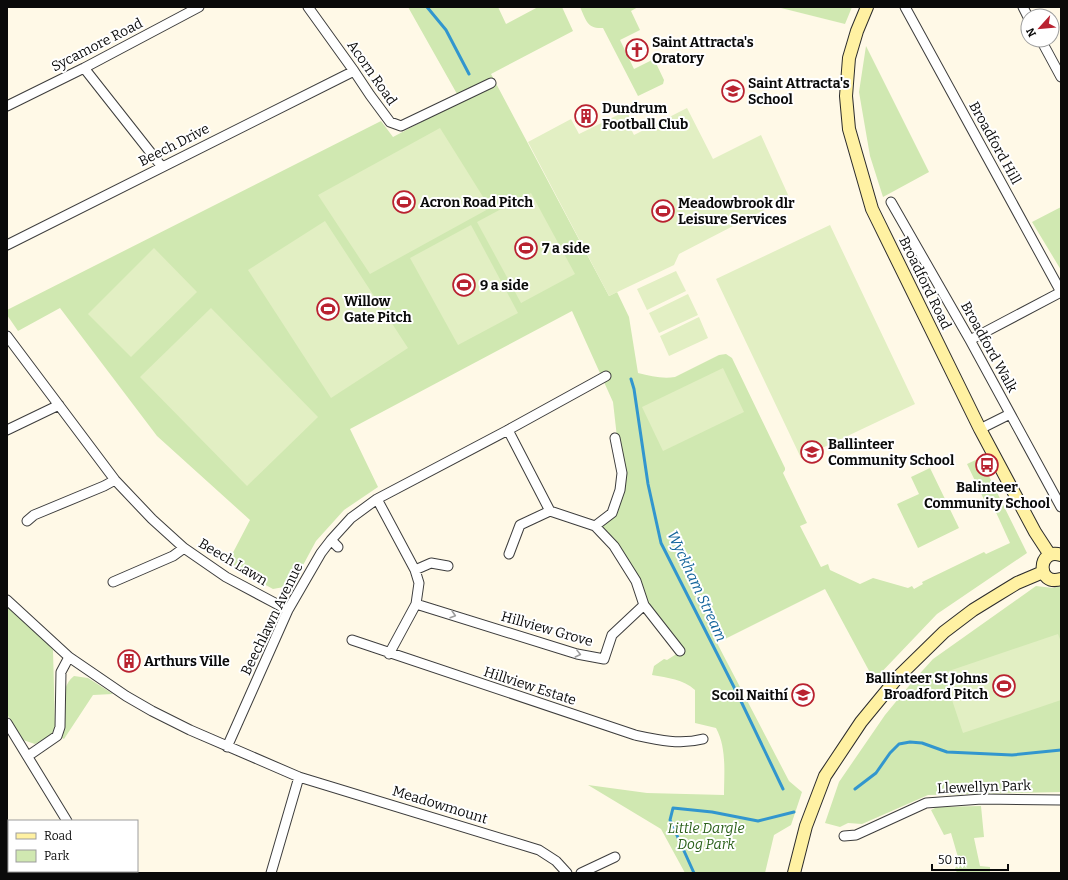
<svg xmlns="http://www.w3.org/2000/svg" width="1068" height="880" viewBox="0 0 1068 880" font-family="Bitter,serif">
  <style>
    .green { fill: #d0e8b1 }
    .pitch { fill: #e2efc3 }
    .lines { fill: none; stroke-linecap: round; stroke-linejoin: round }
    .stream { stroke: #3296ce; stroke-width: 3 }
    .street-casing { stroke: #3d3d3d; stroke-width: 11 }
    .secondary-casing { stroke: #2c2c2c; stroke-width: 14 }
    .street { stroke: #fff; stroke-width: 9 }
    .secondary { stroke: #fff1a2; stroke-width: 12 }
    .oneway { stroke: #9d9d9d }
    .labels { text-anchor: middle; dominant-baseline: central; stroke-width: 4; stroke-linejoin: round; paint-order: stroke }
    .poi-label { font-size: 14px; font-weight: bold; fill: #0a0a0a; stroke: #fff; text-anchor: start }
    .street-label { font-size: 14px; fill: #0a0a0a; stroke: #fff }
    .park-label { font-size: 14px; font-style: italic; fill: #2c611b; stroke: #fff }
    .water-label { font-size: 15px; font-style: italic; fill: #14659b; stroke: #fff }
  </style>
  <rect width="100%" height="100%" fill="#fff9e7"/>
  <path class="green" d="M408 7H498L506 24 538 7H562L573 31 491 74 609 296 617 292 629 317 638 373C651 376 662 379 675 377L719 355 726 354 732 358 785 468V470L783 473 807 523 800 526 821 567 828 564 830 570 860 584 873 578 908 588 912 586 914 589 923 584 922 582 984 552 986 554 1010 543 994 508 989 510 967 464 980 458 1027 553 937 614 874 680 825 589 717 643 789 781 802 792 791 825 774 835 765 873H685L661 829 588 785 647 793 724 795C724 774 727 748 716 728L695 723V690C683 679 668 678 652 675L654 666 664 659 667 660 678 653 660 628 635 580 598 527 623 490 613 402 572 311 350 429 378 487 344 510 316 541 294 582 284 587 273 589 227 564 250 520 157 436 60 308 18 331 7 315V310L381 121 393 137 461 101Z
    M580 7H638L631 11 640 30 620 40 634 69 654 59 664 80 663 84 638 96 603 28C587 29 586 20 580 7Z
    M780 7H852L845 24 781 8Z
    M866 46 929 172 883 197 870 156 859 92Z
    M1061 207V270L1032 222Z
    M930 468 959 528 918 548 897 504 919 494 911 477Z
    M1036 586 1053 588 1061 586V792L928 795 862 824 848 823 840 827 825 823 839 782 885 715 913 681 933 659Z
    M7 606 47 643 53 650 55 727 51 736 35 744 23 740 7 714Z
    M74 676 88 678 113 694 93 695 64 739 62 738C68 718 56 690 74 676Z
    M981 806 984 837 974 838 980 866 990 867V873H957L955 868 960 864 951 833 944 835 931 810 937 807Z"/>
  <path class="pitch" d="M687 108 713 159 761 135 789 197 679 254 674 265 609 296 528 142 571 119 579 134 628 110 631 129 634 135Z
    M440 128 490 208 370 274 318 195Z
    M531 193 575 274 521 303 477 222Z
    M325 221 408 348 331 398 248 270Z
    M471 225 518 313 458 345 410 258Z
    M830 225 915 404 801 458 716 279Z
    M154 248 197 292 131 357 88 314Z
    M676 271 686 291 647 310 637 289Z
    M688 294 698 315 659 333 649 313Z
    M211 308 318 417 247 486 140 377Z
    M699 317 708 338 669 356 660 336Z
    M723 368 744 412 663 451 642 407Z
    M1058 634 1061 642V700L963 733 943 673Z"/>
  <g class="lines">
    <path class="stream" d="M427 7 446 30 469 74
      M631 379 634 389 648 484 661 543 738 695 783 789
      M855 789 876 773 890 753 899 744 910 742 922 743 947 752 1012 755 1061 750
      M694 873 670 820 673 808 712 812 758 821 794 812"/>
    <g class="street-casing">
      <path id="street" d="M308 7 354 71 370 95 390 122 401 126 491 83
        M905 7 1061 292
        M1023 7 1028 17
        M1041 40 1061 77
        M84 68 162 167
        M7 106 84 68 199 7
        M891 202 970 340 1061 507
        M7 245 354 71
        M7 336 115 480 152 519 184 548 226 577 288 610
        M970 340 1061 292
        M980 429 1010 414
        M7 430 59 405
        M508 430 550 511 595 526 614 546 636 581 644 605 680 651
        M377 499 415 570 419 583 416 604 389 654
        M27 521 34 515 104 486 115 480
        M595 526 612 513 620 490 622 473 615 438
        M331 540 338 547
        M509 554 520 525 550 511
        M415 570 431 563 448 566
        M113 582 173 556 184 548
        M7 600 69 657 126 696 152 711 190 730 299 777 539 850 556 861 567 873
        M416 604 577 654 604 659 612 635 644 605
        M352 640 635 735C658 740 680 745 703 739
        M7 723 67 821
        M227 747 288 610 321 553 331 540 351 518 377 499 508 430 606 376
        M28 756 57 736 60 727 61 672 69 657
        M844 836 856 835 926 803 982 799 1061 800
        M97 871 98 873
        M271 873 299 777
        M581 873 615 857"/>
    </g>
    <g class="secondary-casing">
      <path id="secondary" d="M867 7 857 31 849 58 846 96 849 129 872 209 980 429 1035 532 1050 555
        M1061 555C1037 547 1036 587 1061 579
        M794 873 806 826 825 776 861 722 898 677 944 632 973 610 999 594 1017 583 1043 572"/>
    </g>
    <use href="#street" class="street"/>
    <use href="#secondary" class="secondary"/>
  </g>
  <defs><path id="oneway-chevron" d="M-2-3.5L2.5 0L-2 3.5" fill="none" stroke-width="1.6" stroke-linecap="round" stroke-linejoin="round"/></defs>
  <g class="oneway">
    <use href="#oneway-chevron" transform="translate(453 615) rotate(17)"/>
    <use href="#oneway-chevron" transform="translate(578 654) rotate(14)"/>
  </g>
  <defs>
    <g id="church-ring" transform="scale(1.15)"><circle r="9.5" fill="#fff" stroke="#b92230" stroke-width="1.5"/><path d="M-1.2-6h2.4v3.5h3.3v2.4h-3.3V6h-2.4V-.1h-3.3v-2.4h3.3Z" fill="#b92230"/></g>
    <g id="school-ring" transform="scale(1.15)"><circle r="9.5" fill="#fff" stroke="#b92230" stroke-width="1.5"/><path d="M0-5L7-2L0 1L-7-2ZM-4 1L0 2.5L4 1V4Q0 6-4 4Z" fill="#b92230"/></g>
    <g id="building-ring" transform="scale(1.15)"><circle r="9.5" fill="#fff" stroke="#b92230" stroke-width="1.5"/><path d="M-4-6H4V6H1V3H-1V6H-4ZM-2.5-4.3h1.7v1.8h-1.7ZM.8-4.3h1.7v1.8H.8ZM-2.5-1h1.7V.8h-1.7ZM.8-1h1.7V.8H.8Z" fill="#b92230"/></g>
    <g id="stadium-ring" transform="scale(1.15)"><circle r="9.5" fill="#fff" stroke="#b92230" stroke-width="1.5"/><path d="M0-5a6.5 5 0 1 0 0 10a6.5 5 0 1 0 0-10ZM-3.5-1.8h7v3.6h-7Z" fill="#b92230"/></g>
    <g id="bus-ring" transform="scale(1.15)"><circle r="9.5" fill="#fff" stroke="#b92230" stroke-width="1.5"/><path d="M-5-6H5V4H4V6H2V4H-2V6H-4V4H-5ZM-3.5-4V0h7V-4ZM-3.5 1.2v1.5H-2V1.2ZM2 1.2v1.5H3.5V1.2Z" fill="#b92230"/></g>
  </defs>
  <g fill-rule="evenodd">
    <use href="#church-ring" x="637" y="50"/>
    <use href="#school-ring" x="733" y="91"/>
    <use href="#building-ring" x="586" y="116"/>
    <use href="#stadium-ring" x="404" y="202"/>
    <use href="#stadium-ring" x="663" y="211"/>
    <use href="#stadium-ring" x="526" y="248"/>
    <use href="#stadium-ring" x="464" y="285"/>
    <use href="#stadium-ring" x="328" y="309"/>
    <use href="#school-ring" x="812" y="452"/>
    <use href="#bus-ring" x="987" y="465"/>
    <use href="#building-ring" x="129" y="661"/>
    <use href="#stadium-ring" x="1004" y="686"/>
    <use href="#school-ring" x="803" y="695"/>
  </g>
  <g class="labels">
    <g class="poi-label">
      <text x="652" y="42">Saint Attracta's<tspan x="652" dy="16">Oratory</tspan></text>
      <text x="748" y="83">Saint Attracta's<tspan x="748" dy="16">School</tspan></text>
      <text x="602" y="108">Dundrum<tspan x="602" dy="16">Football Club</tspan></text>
      <text x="420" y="202">Acron Road Pitch</text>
      <text x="678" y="203">Meadowbrook dlr<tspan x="678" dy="16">Leisure Services</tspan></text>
      <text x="542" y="248">7 a side</text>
      <text x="480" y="285">9 a side</text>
      <text x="344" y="301">Willow<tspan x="344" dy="16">Gate Pitch</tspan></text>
      <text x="828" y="444">Ballinteer<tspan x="828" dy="16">Community School</tspan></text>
      <text x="987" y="487" text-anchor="middle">Balinteer<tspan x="987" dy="16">Community School</tspan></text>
      <text x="144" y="661">Arthurs Ville</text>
      <text x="988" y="678" text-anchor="end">Ballinteer St Johns<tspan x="988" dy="16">Broadford Pitch</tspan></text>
      <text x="788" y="695" text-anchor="end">Scoil Naithí</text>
    </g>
    <g class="street-label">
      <text transform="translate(97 45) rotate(-27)">Sycamore Road</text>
      <text transform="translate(372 73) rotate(55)">Acorn Road</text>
      <text transform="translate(995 143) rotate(61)">Broadford Hill</text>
      <text transform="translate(174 145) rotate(-27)">Beech Drive</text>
      <text transform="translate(925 283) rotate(64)">Broadford Road</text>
      <text transform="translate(989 347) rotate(61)">Broadford Walk</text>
      <text transform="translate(233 562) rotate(31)">Beech Lawn</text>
      <text transform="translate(272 619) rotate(-64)">Beechlawn Avenue</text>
      <text transform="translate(547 629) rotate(16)">Hillview Grove</text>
      <text transform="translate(530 686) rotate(18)">Hillview Estate</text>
      <text transform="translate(984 787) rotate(-2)">Llewellyn Park</text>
      <text transform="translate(440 805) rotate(17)">Meadowmount</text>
    </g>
    <g class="park-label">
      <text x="706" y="828">Little Dargle<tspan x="706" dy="16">Dog Park</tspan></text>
    </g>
    <g class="water-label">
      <text transform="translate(697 586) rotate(65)">Wyckham Stream</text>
    </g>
  </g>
  <rect width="1068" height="880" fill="none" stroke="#0a0a0a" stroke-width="16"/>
  <rect x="8" y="820" width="130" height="52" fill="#ffffff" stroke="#9d9d9d"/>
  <rect x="16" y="833" width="20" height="6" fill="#fff1a2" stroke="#9d9d9d"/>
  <text x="44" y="840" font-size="12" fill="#0a0a0a">Road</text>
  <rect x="16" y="850" width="20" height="12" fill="#d0e8b1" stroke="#9d9d9d"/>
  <text x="44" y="860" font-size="12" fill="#0a0a0a">Park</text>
  <g transform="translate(1040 28) rotate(243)"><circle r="19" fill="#ffffff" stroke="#9d9d9d"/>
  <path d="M0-3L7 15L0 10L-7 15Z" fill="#b92230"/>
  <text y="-6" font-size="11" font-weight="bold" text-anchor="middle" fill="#0a0a0a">N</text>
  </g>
  <path d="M932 864v6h76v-6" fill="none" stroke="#0a0a0a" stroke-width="2"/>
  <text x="938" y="864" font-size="12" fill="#0a0a0a" stroke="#ffffff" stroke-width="3" paint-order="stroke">50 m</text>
</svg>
